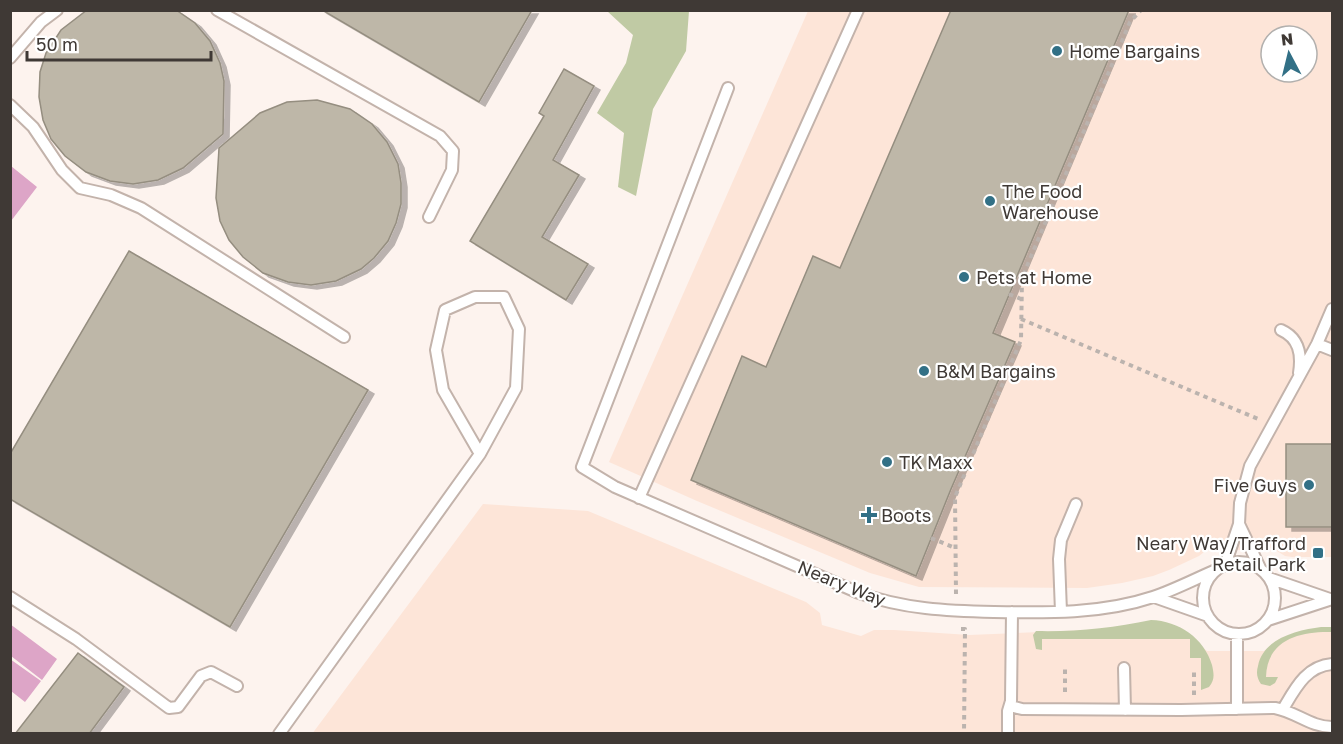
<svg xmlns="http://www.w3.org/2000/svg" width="1343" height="744" viewBox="0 0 1343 744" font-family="'Golos Text',sans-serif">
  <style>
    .built { fill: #fde5d8; fill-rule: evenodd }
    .green { fill: #c0caa4 }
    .water { fill: #dda5c7 }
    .building { fill: #beb7a8; stroke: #958e80; stroke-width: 1.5; filter: url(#shadow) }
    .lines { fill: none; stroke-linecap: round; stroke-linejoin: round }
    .lane-casing { stroke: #c3b3ab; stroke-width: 14 }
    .path { stroke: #bbb3ae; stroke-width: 4; stroke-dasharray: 4.5 4.5; stroke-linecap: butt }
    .lane { stroke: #fff; stroke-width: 10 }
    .poi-dot { fill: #327086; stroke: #fff; stroke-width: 2 }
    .labels { text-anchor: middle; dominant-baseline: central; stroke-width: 4.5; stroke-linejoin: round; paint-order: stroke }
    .poi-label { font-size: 18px; fill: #3f3935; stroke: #fff; text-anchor: start }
    .street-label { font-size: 18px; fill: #3f3935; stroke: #fff }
  </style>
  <defs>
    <filter id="shadow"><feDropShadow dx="6" dy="4" stdDeviation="0" flood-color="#0004"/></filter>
  </defs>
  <rect width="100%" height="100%" fill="#fdf3ee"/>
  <path class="built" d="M808 11H1332V557H1292L1285 556 1272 548 1239 550 1209 548 1199 556 1169 570 1153 576 1122 583 1087 588 919 587 870 573 697 501 609 462ZM1271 36H1307V72H1271Z
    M483 504 588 511 806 602 820 613 822 625 861 636 874 630H894L969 635 1111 629 1189 636 1207 651H1264L1279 639 1318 628 1332 629V733L312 734Z"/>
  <path class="green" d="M607 11H689L686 51 653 109 636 196 618 187 624 133 597 113 626 63 633 35Z
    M1151 620C1179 621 1204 638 1212 665 1214 674 1215 680 1209 687L1201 690V658H1190V639H1042V650L1036 649 1033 635 1036 631C1075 632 1113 628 1151 620Z
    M1321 627H1332V632C1301 631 1267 639 1266 677H1278L1275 683 1270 686 1261 684C1257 678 1256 673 1258 666 1263 638 1298 630 1321 627Z"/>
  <path class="water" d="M11 166 37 187 11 221Z
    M10 624 57 659 42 680 11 656Z
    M10 659 41 681 25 702 11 691Z"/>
  <path class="building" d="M87 10H176L195 23 210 41 220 63 224 81 223 134 183 168 158 180 133 184 110 181 86 172 65 156 51 139 43 120 39 97 40 72 46 53 61 30Z
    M322 10H532L479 102Z
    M951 10H1129L993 333 1015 342 951 489 916 576 691 480 742 356 766 367 813 256 840 268Z
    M564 69 594 86 553 160 579 175 542 237 588 264 566 300 470 241 544 116 539 113Z
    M317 100 350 109 372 124 387 142 398 164 401 183V204L396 223 388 241 374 258 361 269 336 281 311 285 288 282 263 273 243 257 229 240 220 221 216 198 219 148 260 113 287 102Z
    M129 251 368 390 230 627 10 499V454Z
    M1286 444H1332V527H1286Z
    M78 653 124 687 89 734H15Z"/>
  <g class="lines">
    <g class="lane-casing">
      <path id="lane" d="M217 10 440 136 453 151 452 170 429 217
        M10 58 41 22 57 10
        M728 88 582 467 615 487 859 593C903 609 948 611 994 612 1047 613 1102 614 1153 597 1174 590 1195 579 1216 570
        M10 105 33 127 62 170 80 188 111 195 141 208 344 337
        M1281 330C1299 338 1302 354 1299 373
        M1317 344 1332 350
        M639 498 858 10
        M1239 524 1260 568
        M1203 598a36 36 0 1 1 72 0a36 36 0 1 1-72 0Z
        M1225 565 1239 524 1240 503 1250 466 1317 344 1332 309
        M1269 578 1330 599
        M10 597 76 639 169 708 178 707 201 676 211 672 237 686
        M1154 597 1208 616
        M1061 612 1059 559 1061 540 1076 504
        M1268 620 1332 599
        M1124 668 1125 710
        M1010 706 1022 709 1181 710 1275 708C1296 712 1311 727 1332 727
        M1237 709V634
        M1283 709C1295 689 1306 666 1332 664
        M279 734 480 454 516 388 519 329 504 297H475L445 310 436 350 443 390 480 454
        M1008 734V711L1011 701 1012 612"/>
    </g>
    <path class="path" d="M1009 294 1021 299
      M1021 319 1258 419
      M931 538 955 548
      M956 594 955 497 1021 340 1022 278 1130 22 1141 10
      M961 629H965L964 734
      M1065 692V668
      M1194 695V668"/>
    <use href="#lane" class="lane"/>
  </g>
  <g class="poi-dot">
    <circle cx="1057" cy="51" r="6"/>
    <circle cx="990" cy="201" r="6"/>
    <circle cx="964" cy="277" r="6"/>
    <circle cx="924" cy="371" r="6"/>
    <circle cx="887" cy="462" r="6"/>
    <circle cx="1309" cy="485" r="6"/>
    <path d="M866 506h6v6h6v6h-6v6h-6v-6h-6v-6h6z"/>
    <rect x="1312" y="547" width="12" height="12" rx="3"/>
  </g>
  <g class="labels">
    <g class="poi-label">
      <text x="1069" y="51">Home Bargains</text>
      <text x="1002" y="191">The Food<tspan x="1002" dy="21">Warehouse</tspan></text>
      <text x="976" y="277">Pets at Home</text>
      <text x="936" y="371">B&amp;M Bargains</text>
      <text x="899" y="462">TK Maxx</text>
      <text x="1297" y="485" text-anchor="end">Five Guys</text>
      <text x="881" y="515">Boots</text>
      <text x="1306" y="543" text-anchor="end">Neary Way/Trafford<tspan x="1306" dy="21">Retail Park</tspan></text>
    </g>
    <g class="street-label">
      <text transform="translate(842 583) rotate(22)">Neary Way</text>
    </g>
  </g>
  <rect width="1343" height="744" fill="none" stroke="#3f3935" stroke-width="24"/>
  <g transform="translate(1289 54) rotate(353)"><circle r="28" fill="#ffffff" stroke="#b2b0ae" stroke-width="1.5"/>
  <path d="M0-4.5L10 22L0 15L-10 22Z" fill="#327086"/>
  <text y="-9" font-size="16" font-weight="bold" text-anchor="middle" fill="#3f3935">N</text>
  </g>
  <path d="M27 51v9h184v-9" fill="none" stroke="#3f3935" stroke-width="3"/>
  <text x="36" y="51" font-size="18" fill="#3f3935" stroke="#ffffff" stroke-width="4.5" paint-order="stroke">50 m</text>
</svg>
